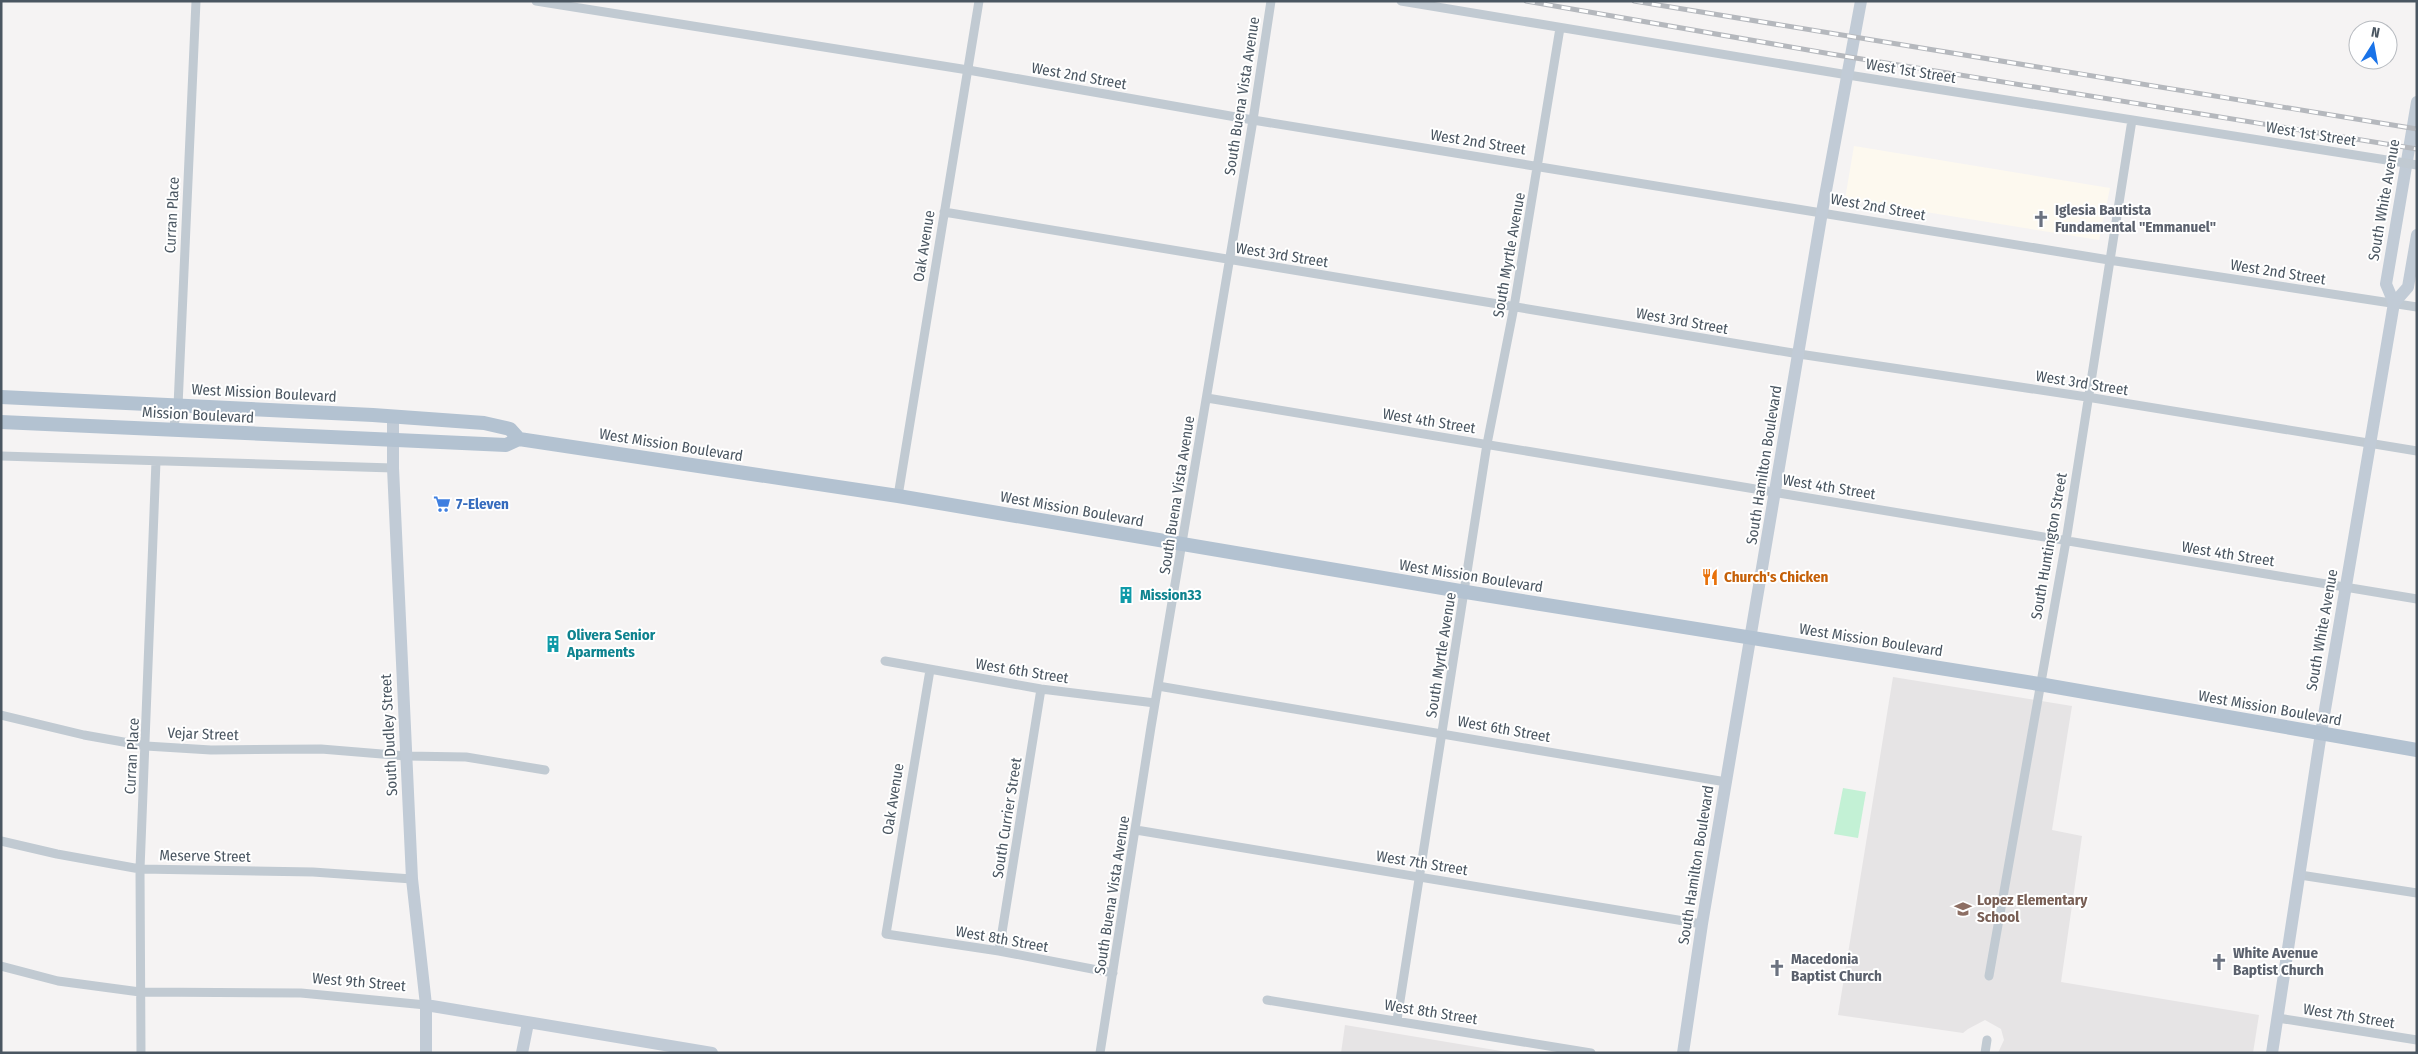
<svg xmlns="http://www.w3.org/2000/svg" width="2418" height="1054" viewBox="0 0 2418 1054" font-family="'Fira Sans Condensed',sans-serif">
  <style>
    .commercial { fill: #fdf9ef }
    .education { fill: #e6e4e5 }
    .green { fill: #c3f1d5 }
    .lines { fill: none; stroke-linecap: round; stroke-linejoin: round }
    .street { stroke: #c1cad2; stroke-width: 9 }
    .secondary { stroke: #c1cbd6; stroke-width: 12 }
    .primary { stroke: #b3c2d1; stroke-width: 14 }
    .rail-casing { stroke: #b5b8bd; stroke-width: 5 }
    .rail { stroke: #fff; stroke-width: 3; stroke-dasharray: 9; stroke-linecap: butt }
    .street-bridge { stroke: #c1cad2; stroke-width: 9 }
    .labels { text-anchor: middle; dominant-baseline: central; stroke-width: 4; stroke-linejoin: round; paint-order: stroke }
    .street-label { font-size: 15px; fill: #4a5661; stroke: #fff }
    .worship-label { font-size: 15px; font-weight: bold; fill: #5b616d; stroke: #fff; text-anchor: start }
    .shop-label { font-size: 15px; font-weight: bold; fill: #366cbe; stroke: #fff; text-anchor: start }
    .food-label { font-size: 15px; font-weight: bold; fill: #c56008; stroke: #fff; text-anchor: start }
    .culture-label { font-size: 15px; font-weight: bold; fill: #0d838f; stroke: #fff; text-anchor: start }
    .education-label { font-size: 15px; font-weight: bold; fill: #785e54; stroke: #fff; text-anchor: start }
  </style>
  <rect width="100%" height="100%" fill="#f5f3f3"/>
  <path class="commercial" d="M1854 146 2110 188 2099 240 1845 199Z"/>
  <path class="education" d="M1893 677 2072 706 2052 830 2082 836 2061 982 2259 1015 2253 1053H1998L2004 1040 2001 1029 1985 1020 1968 1029 1963 1033 1838 1015Z
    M1345 1025 1513 1053H1341Z"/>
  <path class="green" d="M1843 788 1866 792 1858 838 1834 834Z"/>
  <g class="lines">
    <path class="street" d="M536 1 968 70 1253 120 2109 260 2417 307
      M1401 1 1848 75 2393 161
      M944 212 1799 354 2087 397 2417 451
      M1207 398 2417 599
      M173 430 178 406 196 1
      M1 456 393 468
      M898 496 979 1
      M885 661 1041 689 1155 703
      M930 670 886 934 999 951 1113 973
      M1158 686 1726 782
      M1 715 84 735 146 746 211 750 321 749 406 756 466 757 545 770
      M1136 830 1702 924
      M1 841 57 854 140 869 313 872 412 879
      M2300 875 2417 893
      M999 951 1041 689
      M1 966 58 981 140 992 301 993 426 1005
      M1989 976 2066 541 2132 120
      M1267 1000 1591 1053
      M2278 1018 2417 1040
      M1397 1020 1487 444 1514 307 1560 28
      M141 1053 140 869 156 461
      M1100 1053 1151 727 1253 120 1271 1
      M1985 1053 1987 1040"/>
    <path class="secondary" d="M2394 303 2408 287 2417 235
      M393 416V468L412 879 426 1005V1053
      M426 1005 712 1053
      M522 1053 528 1023
      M1683 1053 1702 924 1822 212 1861 1
      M2272 1053 2321 733 2394 303 2386 284 2417 102"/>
    <path class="primary" d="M1 397 373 415 484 423 510 429 519 439
      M1 422 506 445 519 439 898 496 1466 592 2039 684 2417 750"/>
    <g class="rail-casing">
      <path id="rail" d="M1526 1 1831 54 2417 149
        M1634 1 2417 129"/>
    </g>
    <use href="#rail" class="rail"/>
    <path class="street-bridge" d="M2393 161 2417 165"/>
  </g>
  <defs>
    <g id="church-bare" transform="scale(1.35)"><path d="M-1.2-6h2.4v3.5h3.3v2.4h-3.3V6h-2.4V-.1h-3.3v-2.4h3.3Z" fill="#6b7280" stroke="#fff" stroke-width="2.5" paint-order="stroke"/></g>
    <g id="supermarket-bare" transform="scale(1.35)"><path d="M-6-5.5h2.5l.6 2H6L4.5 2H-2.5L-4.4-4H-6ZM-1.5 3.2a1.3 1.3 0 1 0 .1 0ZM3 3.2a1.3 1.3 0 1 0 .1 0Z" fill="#3f7fe0" stroke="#fff" stroke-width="2.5" paint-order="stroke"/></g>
    <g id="restaurant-bare" transform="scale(1.35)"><path d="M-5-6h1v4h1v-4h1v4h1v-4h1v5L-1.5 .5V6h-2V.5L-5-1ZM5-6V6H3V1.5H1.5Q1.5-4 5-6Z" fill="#e8710a" stroke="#fff" stroke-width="2.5" paint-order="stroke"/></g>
    <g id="building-bare" transform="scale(1.35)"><path d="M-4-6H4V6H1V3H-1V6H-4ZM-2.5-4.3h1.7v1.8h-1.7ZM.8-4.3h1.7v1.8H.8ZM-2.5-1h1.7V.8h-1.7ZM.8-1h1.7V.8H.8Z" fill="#0f9aa8" stroke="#fff" stroke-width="2.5" paint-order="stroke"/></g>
    <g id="school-bare" transform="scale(1.35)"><path d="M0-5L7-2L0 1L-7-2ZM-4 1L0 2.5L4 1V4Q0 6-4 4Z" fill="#8d6e63" stroke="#fff" stroke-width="2.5" paint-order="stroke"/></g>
  </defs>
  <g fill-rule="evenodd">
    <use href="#church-bare" x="2041" y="219"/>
    <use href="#supermarket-bare" x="442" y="504"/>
    <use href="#restaurant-bare" x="1710" y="577"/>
    <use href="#building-bare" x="1126" y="595"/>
    <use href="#building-bare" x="553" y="644"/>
    <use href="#school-bare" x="1963" y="909"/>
    <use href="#church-bare" x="2219" y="962"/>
    <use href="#church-bare" x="1777" y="968"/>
  </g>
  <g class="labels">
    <g class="street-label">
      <text transform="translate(1911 71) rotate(9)">West 1st Street</text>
      <text transform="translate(1079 76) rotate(10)">West 2nd Street</text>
      <text transform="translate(1242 96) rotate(-81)">South Buena Vista Avenue</text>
      <text transform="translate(2311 134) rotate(9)">West 1st Street</text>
      <text transform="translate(1478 142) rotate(9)">West 2nd Street</text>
      <text transform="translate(2384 200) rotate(-80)">South White Avenue</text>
      <text transform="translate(1878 207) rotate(10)">West 2nd Street</text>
      <text transform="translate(172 215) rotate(-87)">Curran Place</text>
      <text transform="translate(924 246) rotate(-81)">Oak Avenue</text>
      <text transform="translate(1282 255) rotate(9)">West 3rd Street</text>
      <text transform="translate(1509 255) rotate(-80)">South Myrtle Avenue</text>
      <text transform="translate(2278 272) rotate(9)">West 2nd Street</text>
      <text transform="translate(1682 321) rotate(10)">West 3rd Street</text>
      <text transform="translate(2082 383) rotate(9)">West 3rd Street</text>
      <text transform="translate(264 393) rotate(3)">West Mission Boulevard</text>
      <text transform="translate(198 415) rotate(3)">Mission Boulevard</text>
      <text transform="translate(1429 421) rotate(9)">West 4th Street</text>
      <text transform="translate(671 445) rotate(9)">West Mission Boulevard</text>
      <text transform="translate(1764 465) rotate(-81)">South Hamilton Boulevard</text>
      <text transform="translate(1829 487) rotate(9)">West 4th Street</text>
      <text transform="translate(1177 495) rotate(-81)">South Buena Vista Avenue</text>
      <text transform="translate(1072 509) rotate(10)">West Mission Boulevard</text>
      <text transform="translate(2049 546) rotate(-80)">South Huntington Street</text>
      <text transform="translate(2228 554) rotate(9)">West 4th Street</text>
      <text transform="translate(1471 576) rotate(9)">West Mission Boulevard</text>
      <text transform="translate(2322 630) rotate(-80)">South White Avenue</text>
      <text transform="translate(1871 640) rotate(9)">West Mission Boulevard</text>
      <text transform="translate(1441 655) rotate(-81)">South Myrtle Avenue</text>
      <text transform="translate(1022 671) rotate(9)">West 6th Street</text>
      <text transform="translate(2270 708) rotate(10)">West Mission Boulevard</text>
      <text transform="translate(1504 729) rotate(10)">West 6th Street</text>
      <text transform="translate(203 734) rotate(2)">Vejar Street</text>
      <text transform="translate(389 735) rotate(-93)">South Dudley Street</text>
      <text transform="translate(132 756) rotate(-87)">Curran Place</text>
      <text transform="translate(893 799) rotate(-81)">Oak Avenue</text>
      <text transform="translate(1007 818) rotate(-81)">South Currier Street</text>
      <text transform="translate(205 856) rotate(1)">Meserve Street</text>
      <text transform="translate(1422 863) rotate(9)">West 7th Street</text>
      <text transform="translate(1696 865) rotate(-81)">South Hamilton Boulevard</text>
      <text transform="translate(1112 895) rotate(-81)">South Buena Vista Avenue</text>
      <text transform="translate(1002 939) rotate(10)">West 8th Street</text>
      <text transform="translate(359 982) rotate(5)">West 9th Street</text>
      <text transform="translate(1431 1012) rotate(9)">West 8th Street</text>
      <text transform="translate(2349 1016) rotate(9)">West 7th Street</text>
    </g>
    <g class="worship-label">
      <text x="2055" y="210">Iglesia Bautista<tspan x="2055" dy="17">Fundamental "Emmanuel"</tspan></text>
      <text x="2233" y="953">White Avenue<tspan x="2233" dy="17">Baptist Church</tspan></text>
      <text x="1791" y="959">Macedonia<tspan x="1791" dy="17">Baptist Church</tspan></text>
    </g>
    <g class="shop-label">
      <text x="456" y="504">7-Eleven</text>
    </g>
    <g class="food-label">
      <text x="1724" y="577">Church's Chicken</text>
    </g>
    <g class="culture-label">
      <text x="1140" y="595">Mission33</text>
      <text x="567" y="635">Olivera Senior<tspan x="567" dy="17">Aparments</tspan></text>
    </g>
    <g class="education-label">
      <text x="1977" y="900">Lopez Elementary<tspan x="1977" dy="17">School</tspan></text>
    </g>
  </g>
  <rect width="2418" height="1054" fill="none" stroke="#4a5661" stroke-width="5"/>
  <g transform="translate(2373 45) rotate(11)"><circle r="24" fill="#ffffff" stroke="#b7bbc0"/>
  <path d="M0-4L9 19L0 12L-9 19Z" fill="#1a73e8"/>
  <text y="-8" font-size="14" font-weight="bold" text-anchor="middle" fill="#4a5661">N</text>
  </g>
</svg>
